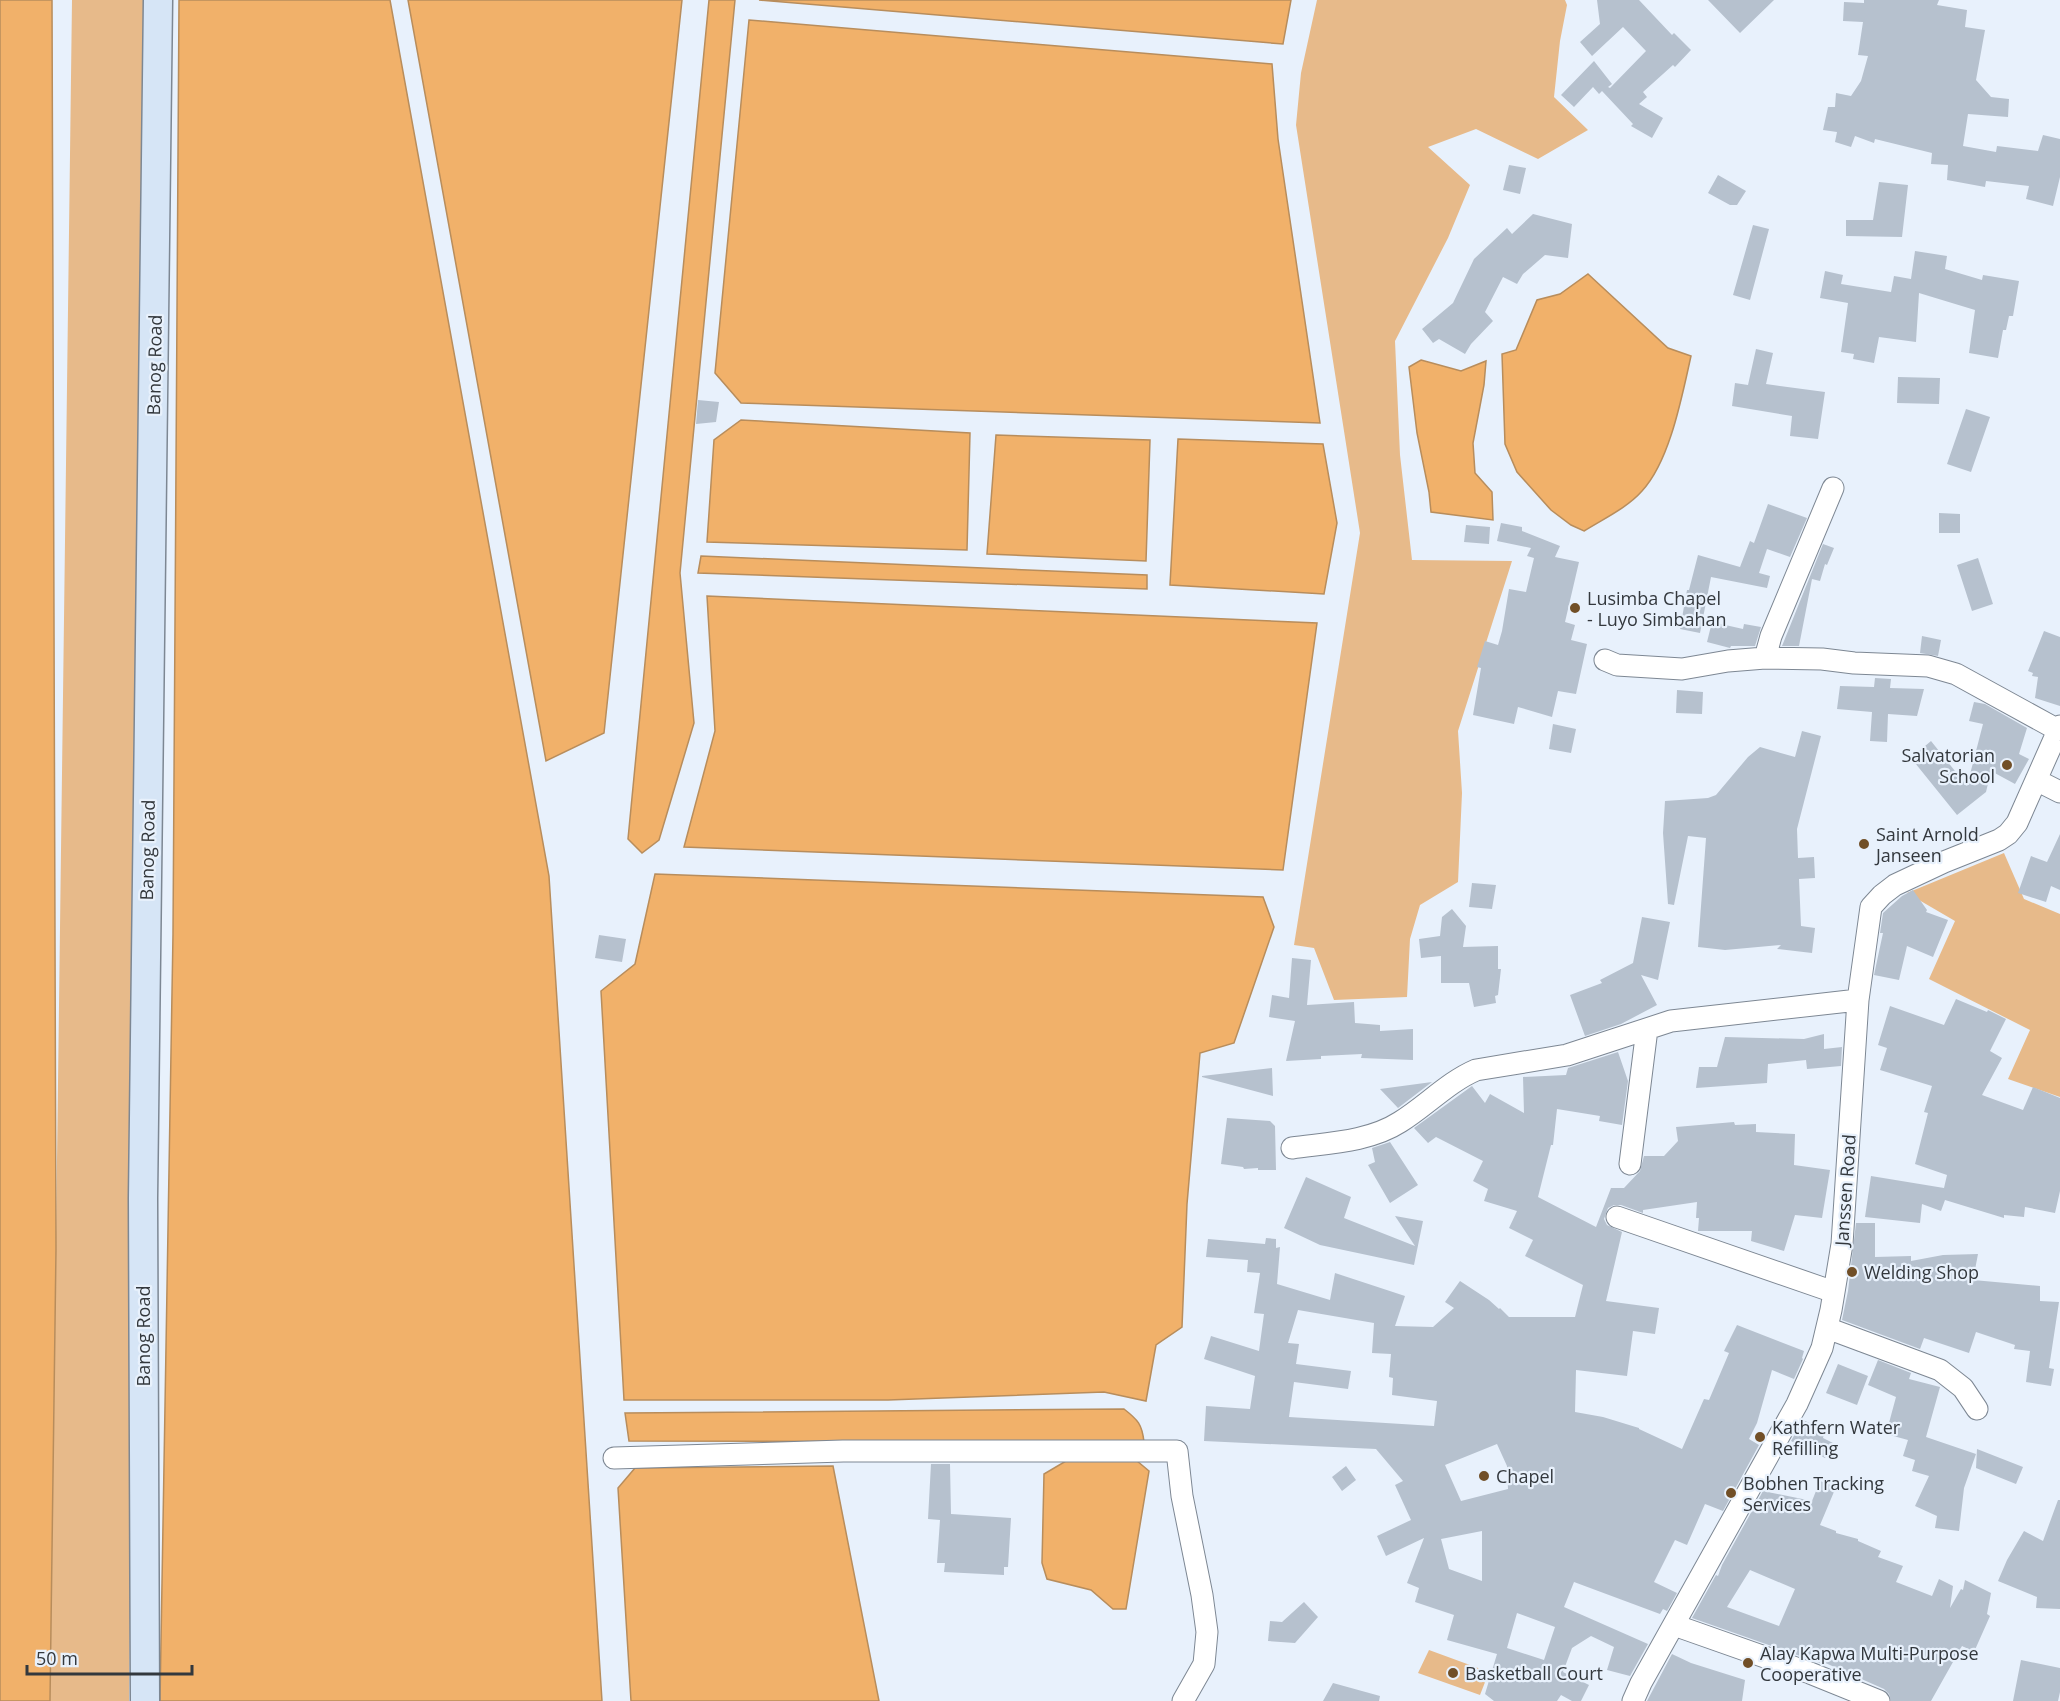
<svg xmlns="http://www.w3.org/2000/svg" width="2060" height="1701" viewBox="0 0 2060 1701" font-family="'Open Sans',sans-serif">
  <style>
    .green { fill: #e7ba8a }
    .water { fill: #f1b16a; stroke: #b88d5c; stroke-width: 1.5 }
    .building { fill: #b6c1ce; fill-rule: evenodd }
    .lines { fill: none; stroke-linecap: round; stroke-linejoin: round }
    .street-casing { stroke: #7d8793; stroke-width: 23 }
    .secondary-casing { stroke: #7d8793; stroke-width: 31 }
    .street { stroke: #fff; stroke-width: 21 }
    .secondary { stroke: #d6e5f6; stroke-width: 28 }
    .poi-dot { fill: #714f27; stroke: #e8f1fc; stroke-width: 2 }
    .labels { text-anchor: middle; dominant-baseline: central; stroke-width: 4.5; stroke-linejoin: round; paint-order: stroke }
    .street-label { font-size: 18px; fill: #33383d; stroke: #e8f1fc }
    .poi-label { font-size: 18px; fill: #33383d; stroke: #e8f1fc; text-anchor: start }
  </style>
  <rect width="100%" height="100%" fill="#e8f1fc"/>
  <path class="green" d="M72 0H147L129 1701H50Z
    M1317 0H1565L1567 5 1560 41 1554 97 1588 130 1538 159 1476 129 1428 147 1470 185 1448 238 1395 341 1400 455 1412 560 1512 561 1458 731 1462 793 1458 882 1420 905 1410 939 1407 997 1334 1000 1314 948 1294 945 1360 533 1296 125 1301 73Z
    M2004 853 2024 899 2060 914V1097L2008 1079 2030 1030 1929 979 1955 921 1907 893Z
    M1429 1650 1489 1672 1480 1695 1418 1673Z"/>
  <path class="water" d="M0 0H52L56 1249 50 1701H0Z
    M179 0H390L549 876 602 1701H160L173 934Z
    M408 0H682L604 733 546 761Z
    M709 0H735L680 573 694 723 659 840 642 853 628 839Z
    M759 0H1291L1283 44Z
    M749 20 1272 64 1278 139 1320 423 741 403 715 373Z
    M1588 274 1668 348 1691 356C1682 396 1670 461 1642 491 1627 508 1603 519 1584 531L1571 525 1551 510 1517 472 1505 444 1502 354 1516 350 1537 300 1560 294Z
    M1421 360 1461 371 1486 361 1484 385 1473 443 1475 473 1492 492 1493 520 1431 512 1429 492 1417 433 1409 367Z
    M741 420 970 433 967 550 707 542 714 440Z
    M996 435 1150 440 1146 561 987 554Z
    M1178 439 1323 444 1337 523 1324 594 1170 585Z
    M701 556 1147 575V589L698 573Z
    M707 596 1317 623 1283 870 684 847 715 731Z
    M655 874 1263 897 1274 927 1234 1043 1200 1053 1187 1204 1182 1327 1156 1345 1146 1401 1104 1392 888 1400H624L601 991 635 964Z
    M1124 1409C1138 1420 1142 1424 1144 1442L629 1441 625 1413Z
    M1071 1458 1137 1461 1149 1471 1126 1609H1113L1091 1590 1047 1579 1042 1563 1044 1474Z
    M833 1466 879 1701H631L618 1488 635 1468Z"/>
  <path class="building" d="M1597 0H1639L1672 35 1674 33 1691 50 1675 67 1673 65 1643 92 1647 97 1639 104 1663 118 1652 138 1631 126 1633 124 1602 91 1599 94 1593 87 1574 107 1561 95 1594 61 1612 84 1608 87 1610 88 1646 51 1623 27 1592 56 1580 42 1600 24Z
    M1708 0H1774L1740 33Z
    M1864 0H1939L1937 5 1967 10 1965 27 1985 30 1976 80 1991 97 2009 99 2008 117 1968 114 1963 146 1996 152 1997 146 2038 151 2043 135 2060 139V177L2053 206 2026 199 2029 186 1986 181 1985 187 1947 180 1948 165 1931 164 1932 153 1875 139 1874 143 1855 136 1851 147 1835 142 1837 132 1823 130 1828 107H1835L1836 93 1851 96 1861 81 1868 56 1858 55 1863 22 1843 21 1844 2 1864 3Z
    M1509 165 1526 168 1520 194 1503 190Z
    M1718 175 1746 191 1737 205H1730L1708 193Z
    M1879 182 1908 185 1902 237 1846 236V220H1873Z
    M1533 214 1572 224 1568 258 1545 255 1523 274 1517 284 1503 277 1485 312 1493 321 1471 344 1465 354 1439 339 1433 343 1422 329 1453 303 1474 259 1507 228 1512 234Z
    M1753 225 1769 229 1750 300 1733 295Z
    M1915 251 1947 256 1945 269 1982 280 1983 275 2019 281 2013 316H2009L2006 330H2003L1998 358 1969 353 1975 310 1919 293 1916 342 1879 337 1874 363 1853 359 1854 354 1841 352 1848 303 1820 298 1825 271 1843 275 1841 284 1891 292 1894 276 1911 279Z
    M1756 349 1773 353 1766 384 1825 392 1818 439 1790 436 1792 416 1732 406 1735 383 1748 385Z
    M1898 377 1940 378 1939 404 1897 403Z
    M698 400 719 402 716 422 696 424Z
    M1966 409 1990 417 1971 472 1947 464Z
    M1768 504 1807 518 1790 557 1767 549 1759 573 1770 576 1767 588 1711 577 1700 633 1680 629 1687 590H1689L1698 555 1740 567 1750 541 1754 543Z
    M1939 513 1960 514V533H1939Z
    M1501 523 1522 527V531L1560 546 1555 557 1579 562 1565 622 1575 625 1571 640 1587 644 1576 694 1558 691 1552 717 1518 707 1514 724 1473 715 1481 668 1477 667 1485 641 1498 645 1502 631 1509 589 1526 592 1534 558 1527 556 1531 548 1497 541Z
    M1466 525 1490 527 1489 544 1464 542Z
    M1823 544 1834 548 1827 565 1825 564 1820 581 1812 579 1799 646H1782Z
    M1978 558 1993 604 1972 611 1957 565Z
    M1712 622 1743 629 1744 624 1761 627 1755 646H1731L1730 648 1707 642Z
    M2044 631 2060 637V706L2035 698 2038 677 2032 676 2033 673 2028 671Z
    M1922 636 1941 640 1938 656 1920 653Z
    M1875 678 1891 679 1890 688 1924 689 1917 716 1888 714 1887 742 1870 741 1872 712 1837 709 1840 686 1874 687Z
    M1677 690 1703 692 1702 714 1676 713Z
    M1974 702 1985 704 2027 728 2019 754 2029 759 2015 784 1991 771 1986 792 1957 815 1911 758 1931 741 1967 786 1983 724 1969 721Z
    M1553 724 1576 729 1571 753 1549 749Z
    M1802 731 1821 736 1797 829 1798 858 1814 857 1815 878 1799 879 1801 926 1815 928 1812 953 1777 949 1781 945 1725 950 1698 947 1706 838 1688 836 1674 905 1668 904 1663 833 1665 801 1708 798 1716 795 1748 757 1760 747 1795 757Z
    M2060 834V890L2051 886 2046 902 2018 893 2031 856 2047 862Z
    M1472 883 1496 885 1492 909 1469 907Z
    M1913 890 1927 910 1926 912 1948 920 1933 957 1907 946 1899 980 1874 975 1883 933H1880L1883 913 1902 896Z
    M1452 909 1466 926 1463 947 1498 946V969H1501L1498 995 1495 996 1496 1003 1474 1007 1469 983H1441V956L1421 958 1419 939 1440 936 1442 917Z
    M1642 917 1670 922 1658 980 1641 975 1657 1005 1621 1024 1585 1036 1570 995 1602 983 1600 980 1633 963Z
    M599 935 626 939 622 962 595 958Z
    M1292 958 1311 960 1307 1005 1354 1002 1355 1023 1380 1025V1031L1413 1029V1060L1361 1058 1362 1054 1321 1056V1059L1286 1061 1295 1021 1269 1017 1272 995 1289 998Z
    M1956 999 1987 1012 1988 1010 2006 1019 1990 1051 2002 1058 1982 1095 2023 1110 2033 1087 2060 1098V1191L2055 1213 2025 1207 2024 1217 2004 1215V1218L1945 1200 1941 1211 1922 1204 1920 1223 1865 1217 1871 1176 1944 1188 1947 1175 1915 1164 1928 1113 1924 1112 1932 1086 1880 1070 1887 1048 1878 1045 1890 1006 1944 1025Z
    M1824 1034V1049L1842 1047 1841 1066 1807 1069 1806 1060 1768 1064 1767 1083 1696 1088 1699 1067H1717L1725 1037 1804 1039Z
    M1618 1052 1628 1081 1622 1125 1599 1121 1600 1116 1557 1109 1553 1145H1551L1538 1197 1596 1227 1611 1188H1624L1640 1171 1644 1156H1664L1678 1141 1676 1127 1734 1122 1735 1125 1756 1124V1132L1795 1134 1794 1165 1830 1170 1822 1218 1795 1215 1784 1251 1751 1241 1752 1231H1698L1699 1218H1696L1697 1202 1643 1210V1213L1621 1205H1614L1608 1208 1604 1219 1607 1225 1622 1232 1606 1301 1659 1308 1655 1334 1633 1331 1627 1376 1576 1370 1575 1412 1603 1417 1639 1428V1429L1682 1449 1704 1399 1709 1400 1729 1353 1724 1351 1737 1325 1804 1351 1802 1358 1803 1359 1794 1379 1772 1370 1757 1423 1749 1439 1759 1445 1723 1511 1705 1504 1687 1545 1675 1540 1654 1582 1677 1593 1667 1611 1663 1609 1660 1614 1574 1582 1564 1607 1648 1644 1630 1676 1607 1670 1614 1647 1591 1636 1572 1648 1563 1672 1589 1685 1581 1701H1572L1561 1695 1557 1701H1494L1485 1694 1497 1654 1447 1640 1454 1615 1415 1602 1419 1588 1407 1583 1424 1538 1386 1556 1377 1536 1411 1520 1395 1485 1403 1481 1376 1449 1204 1441 1206 1406 1250 1409 1255 1376 1204 1359 1211 1336 1259 1351 1264 1314 1254 1313 1260 1273 1247 1272 1248 1260 1206 1257 1208 1239 1265 1244 1266 1238 1276 1239V1248L1280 1247 1277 1284 1330 1300 1335 1273 1405 1296 1395 1326 1433 1327 1454 1308 1445 1302 1460 1281 1489 1300 1499 1309 1500 1308 1509 1317H1575L1583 1285 1525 1256 1533 1240 1509 1228 1517 1211 1484 1201 1488 1189 1473 1181 1483 1161 1436 1137 1428 1143 1414 1128 1472 1086 1485 1103 1490 1094 1524 1113 1523 1077 1566 1075 1568 1068ZM1298 1310 1374 1323 1372 1353 1391 1354 1389 1377 1393 1378 1392 1395 1437 1401 1434 1426 1289 1417 1294 1382 1348 1389 1351 1371 1296 1364 1299 1344 1288 1343ZM1497 1444 1507 1466 1508 1489 1461 1501 1445 1465ZM1482 1531V1581L1449 1569 1441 1539ZM1517 1613 1555 1627 1544 1660 1507 1648Z
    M1272 1068 1273 1096 1202 1077V1076Z
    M1432 1082 1398 1108 1380 1089Z
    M1227 1118 1270 1121 1275 1126 1276 1170H1258V1168L1244 1169 1243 1167 1221 1164Z
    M1390 1142 1418 1185 1390 1203 1368 1165 1375 1162 1372 1148Z
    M1306 1177 1351 1197 1344 1218 1415 1246 1395 1216 1423 1221 1414 1265 1320 1245 1284 1228Z
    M1856 1223H1875V1257L1911 1256V1261L1943 1255 1978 1254 1973 1280 2040 1286V1301L2059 1302 2049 1368 2054 1369 2051 1386 2026 1382 2030 1351 2014 1349 2015 1345 1976 1332 1969 1353 1924 1338 1920 1349 1842 1320 1848 1291Z
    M1878 1360 1911 1373 1909 1379 1940 1387 1926 1437 1976 1454 1964 1488 1959 1531 1935 1528 1937 1516 1915 1506 1929 1476 1912 1471 1915 1460 1903 1456 1908 1440 1886 1434 1896 1397 1868 1385Z
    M1838 1364 1868 1376 1857 1405 1826 1393Z
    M1803 1420 1825 1430 1823 1438 1833 1443 1825 1458 1791 1441Z
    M1977 1449 2023 1467 2016 1484 1976 1468Z
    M931 1464H950L951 1514 1011 1518 1008 1567H1004V1575L944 1572 945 1563H937L940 1520 928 1519Z
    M1346 1466 1356 1480 1342 1491 1332 1477Z
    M1820 1481 1836 1487 1820 1525 1836 1531V1533L1858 1539V1541L1881 1551 1878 1557 1903 1566 1896 1582 1932 1596 1939 1579 1953 1586 1950 1608 1961 1589 1963 1590 1965 1580 1991 1593 1987 1614 1990 1616 1974 1652 1962 1646 1931 1701H1891L1889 1694 1884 1689 1821 1661 1820 1663 1692 1618 1716 1575 1718 1576 1722 1565 1763 1491 1812 1501ZM1750 1570 1795 1589 1779 1626 1727 1607Z
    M2058 1500H2060V1609L2036 1608 2037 1597 1998 1581 2007 1560 2024 1531 2043 1541Z
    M1304 1602 1318 1617 1295 1643 1268 1641 1270 1621 1282 1622Z
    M1672 1654 1691 1663 1745 1680 1742 1701H1647Z
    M2021 1660 2060 1668V1692L2058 1701H2013Z
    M1333 1683 1380 1696 1379 1701H1323Z"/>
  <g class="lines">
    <g class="street-casing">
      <path id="street" d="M1765 658 1771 636 1833 488
        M1605 660 1617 665 1682 669 1728 661 1765 658 1822 659 1854 663 1928 666 1956 674 2058 730
        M2036 780 2060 792
        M1292 1148C1327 1143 1369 1142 1400 1122 1426 1106 1448 1082 1476 1070L1567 1055 1671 1021 1858 1000
        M1630 1164 1647 1029
        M1617 1217 1834 1292
        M1827 1328 1940 1370 1963 1388 1977 1409
        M614 1458 843 1451H1177L1182 1496 1202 1595 1207 1632 1204 1664 1183 1701
        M1674 1625 1810 1673 1879 1701
        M1633 1701 1641 1683 1797 1404 1822 1348 1831 1310 1842 1244 1858 1000 1871 907 1882 895 1895 885 1944 862 1999 840 2008 834 2017 823 2060 726"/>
    </g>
    <g class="secondary-casing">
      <path id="secondary" d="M145 1701 143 1198 158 0"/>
    </g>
    <use href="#street" class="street"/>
    <use href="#secondary" class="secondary"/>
  </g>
  <g class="poi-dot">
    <circle cx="1575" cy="608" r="6"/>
    <circle cx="2007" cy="765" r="6"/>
    <circle cx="1864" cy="844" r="6"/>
    <circle cx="1852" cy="1272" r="6"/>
    <circle cx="1760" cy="1437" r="6"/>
    <circle cx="1484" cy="1476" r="6"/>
    <circle cx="1731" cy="1493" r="6"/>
    <circle cx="1748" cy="1663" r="6"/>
    <circle cx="1453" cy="1673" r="6"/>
  </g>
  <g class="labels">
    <g class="street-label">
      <text transform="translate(154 365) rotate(-89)">Banog Road</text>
      <text transform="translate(147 850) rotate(-89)">Banog Road</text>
      <text transform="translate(1845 1190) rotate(-86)">Janssen Road</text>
      <text transform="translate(143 1336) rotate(-90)">Banog Road</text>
    </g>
    <g class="poi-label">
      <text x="1587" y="598">Lusimba Chapel<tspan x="1587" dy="21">- Luyo Simbahan</tspan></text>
      <text x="1995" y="755" text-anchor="end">Salvatorian<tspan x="1995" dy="21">School</tspan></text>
      <text x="1876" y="834">Saint Arnold<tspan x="1876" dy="21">Janseen</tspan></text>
      <text x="1864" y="1272">Welding Shop</text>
      <text x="1772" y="1427">Kathfern Water<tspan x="1772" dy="21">Refilling</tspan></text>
      <text x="1496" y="1476">Chapel</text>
      <text x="1743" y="1483">Bobhen Tracking<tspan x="1743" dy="21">Services</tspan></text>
      <text x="1760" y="1653">Alay Kapwa Multi-Purpose<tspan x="1760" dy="21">Cooperative</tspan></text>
      <text x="1465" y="1673">Basketball Court</text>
    </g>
  </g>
  <path d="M27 1665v9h165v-9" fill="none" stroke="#33383d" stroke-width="3"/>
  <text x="36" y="1665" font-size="18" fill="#33383d" stroke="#e8f1fc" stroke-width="4.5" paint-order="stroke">50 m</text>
</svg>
